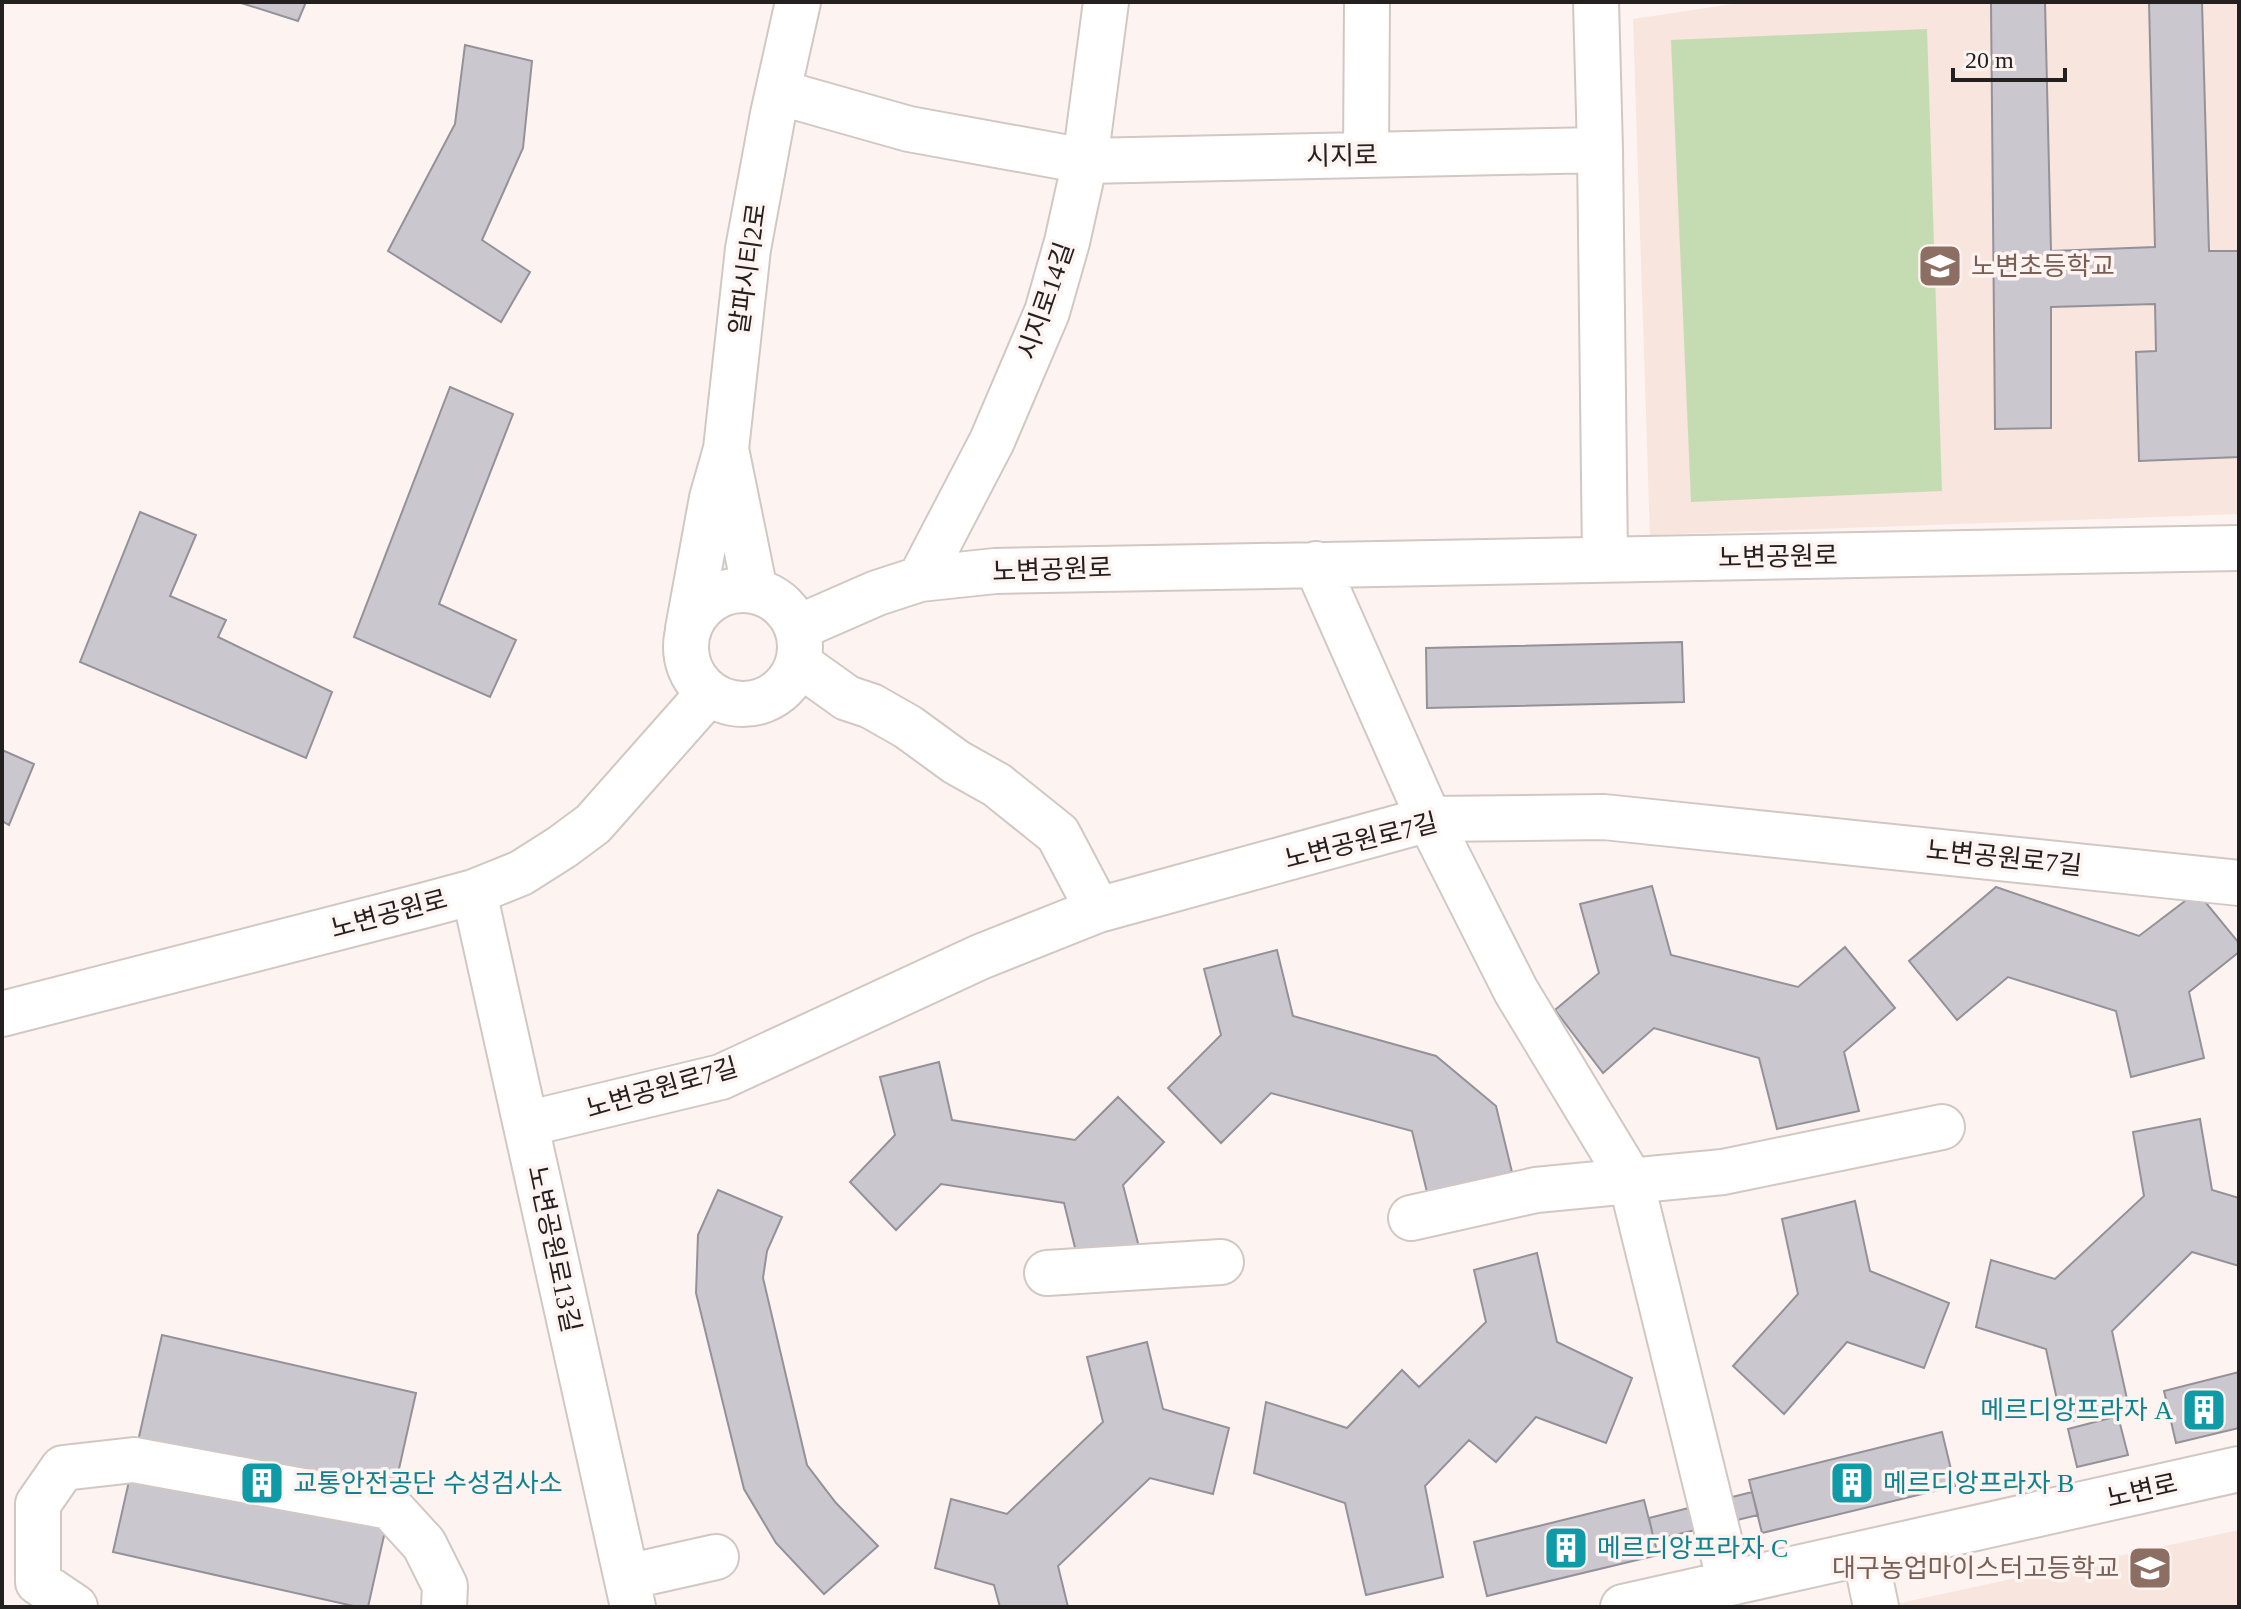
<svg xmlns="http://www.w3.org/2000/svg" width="2241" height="1609" viewBox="0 0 2241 1609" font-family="'Times New Roman','Noto Sans KR',serif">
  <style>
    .built { fill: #f7e5de }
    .green { fill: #c5dcb2 }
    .building { fill: #cbc7cf; stroke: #959199; stroke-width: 2 }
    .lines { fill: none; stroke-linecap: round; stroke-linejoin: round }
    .minor-casing { stroke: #d1c8c4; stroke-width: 48 }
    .minor { stroke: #fff; stroke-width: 44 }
    .labels { text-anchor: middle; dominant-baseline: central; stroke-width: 7; stroke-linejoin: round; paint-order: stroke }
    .street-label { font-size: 26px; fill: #24201f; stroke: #fdf3f0 }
    .education-label { font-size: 26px; fill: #785e54; stroke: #fdf3f0; text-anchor: start }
    .culture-label { font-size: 26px; fill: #0d838f; stroke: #fdf3f0; text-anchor: start }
  </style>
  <rect width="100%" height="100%" fill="#fdf3f0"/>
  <path class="built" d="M1746 2H2239V514L1650 535 1633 19Z
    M2239 1530V1607H1882Z"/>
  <path class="green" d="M1927 29 1942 491 1691 502 1671 40Z"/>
  <path class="building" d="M238 2H306L298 21Z
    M1991 2H2045L2051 251 2155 247 2149 2H2202L2209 251H2239V457L2139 461 2136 352 2156 351 2155 304 2051 307V428L1995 429Z
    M465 45 532 61 523 148 482 240 530 272 501 322 388 251 455 124Z
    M450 387 513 414 439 604 516 640 490 697 354 637Z
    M140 512 196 535 170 596 226 620 218 637 332 692 306 758 80 662Z
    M1682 642 1684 702 1427 708 1426 648Z
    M2 750 34 764 9 825 2 821Z
    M1652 886 1671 955 1798 987 1845 947 1895 1008 1844 1052 1859 1111 1777 1129 1759 1058 1654 1028 1603 1073 1555 1010 1599 973 1580 904Z
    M1996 887 2139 936 2197 892 2239 943V952L2189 992 2204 1058 2131 1077 2116 1011 2008 977 1957 1020 1909 961Z
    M1277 950 1293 1016 1436 1056 1496 1106 1512 1172 1427 1192 1412 1131 1271 1093 1221 1143 1168 1088 1221 1035 1204 969Z
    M939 1062 952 1120 1075 1140 1118 1097 1164 1142 1123 1185 1140 1251 1079 1264 1064 1203 941 1184 896 1230 850 1182 895 1135 880 1077Z
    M2200 1119 2212 1190 2239 1198V1266L2192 1252 2112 1331 2129 1408 2062 1423 2046 1349 1976 1327 1991 1260 2055 1279 2144 1196 2133 1132Z
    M718 1190 782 1217 767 1251 763 1278 807 1465 836 1503 878 1546 824 1594 776 1543 744 1489 696 1293 698 1235Z
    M1855 1201 1870 1271 1949 1303 1924 1368 1847 1342 1784 1414 1733 1366 1798 1294 1782 1219Z
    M1537 1253 1557 1342 1632 1378 1606 1443 1536 1417 1496 1462 1469 1440 1425 1486 1443 1577 1366 1595 1345 1503 1254 1473 1266 1402 1347 1428 1402 1370 1419 1387 1486 1322 1474 1270Z
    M162 1335 416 1393 368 1607H358L113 1552Z
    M1147 1342 1163 1409 1229 1428 1213 1494 1150 1478 1058 1566 1068 1607H1000L994 1585 935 1568 951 1499 1007 1514 1103 1422 1087 1357Z
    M2239 1372V1428L2176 1443 2164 1391Z
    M2118 1416 2128 1455 2077 1467 2068 1429Z
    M1942 1432 1955 1486 1762 1533 1749 1480Z
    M1752 1492 1758 1515 1654 1540 1649 1518Z
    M1644 1500 1658 1555 1487 1596 1474 1542Z"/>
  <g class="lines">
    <g class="minor-casing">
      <path id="minor" d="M1596 2 1600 150 1605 558
        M778 92 909 129 1085 161 1600 150
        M1366 155 1367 2
        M726 449 748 249 773 114 798 2
        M1316 564 1429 819 1516 991 1631 1181 1730 1583
        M920 579 992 441 1047 312 1067 242 1085 161 1106 2
        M686 647a57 57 0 1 1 114 0a57 57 0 1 1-114 0Z
        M797 628 877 593 920 579 995 571 2239 548
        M688 629 712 498 726 449 755 591
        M798 663 847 698 871 706 908 727 956 762 997 785 1058 834 1098 910
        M474 892 633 1607
        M2 1014 422 906 474 892 521 873 562 847 593 824 708 694
        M526 1124 721 1077 980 957 1098 910 1429 819 1604 817 2239 883
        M1411 1218 1536 1190 1723 1172 1942 1127
        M1047 1273 1221 1262
        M1865 1554 1876 1607
        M627 1577 716 1557
        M75 1607 38 1582V1504L63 1468 134 1460 390 1507 424 1544 445 1586 444 1607
        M1623 1607 2239 1469"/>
    </g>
    <use href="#minor" class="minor"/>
  </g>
  <defs>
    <g id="school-square" transform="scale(2.3)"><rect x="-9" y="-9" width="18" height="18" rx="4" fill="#8d6e63" stroke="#fdf3f0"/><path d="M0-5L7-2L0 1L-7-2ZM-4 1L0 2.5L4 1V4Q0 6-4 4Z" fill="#fff"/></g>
    <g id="building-square" transform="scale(2.3)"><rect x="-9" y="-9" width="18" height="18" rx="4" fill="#0f9aa8" stroke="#fdf3f0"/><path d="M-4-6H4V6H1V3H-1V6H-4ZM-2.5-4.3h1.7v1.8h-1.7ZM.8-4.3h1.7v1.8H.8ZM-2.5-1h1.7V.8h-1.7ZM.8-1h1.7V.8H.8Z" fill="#fff"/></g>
  </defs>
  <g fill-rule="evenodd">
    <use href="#school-square" x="1940" y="266"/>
    <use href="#building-square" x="2204" y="1410"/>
    <use href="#building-square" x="262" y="1483"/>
    <use href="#building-square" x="1852" y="1483"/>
    <use href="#building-square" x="1566" y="1548"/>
    <use href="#school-square" x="2150" y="1568"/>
  </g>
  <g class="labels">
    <g class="street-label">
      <text transform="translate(1342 156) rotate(-1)">시지로</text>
      <text transform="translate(748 269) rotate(-82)">알파시티2로</text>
      <text transform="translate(1046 301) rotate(-71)">시지로14길</text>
      <text transform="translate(1778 557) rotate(-1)">노변공원로</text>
      <text transform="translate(1052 570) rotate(-2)">노변공원로</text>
      <text transform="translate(1361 841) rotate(-14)">노변공원로7길</text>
      <text transform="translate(2004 858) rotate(6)">노변공원로7길</text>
      <text transform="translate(389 914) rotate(-15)">노변공원로</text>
      <text transform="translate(662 1088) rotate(-16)">노변공원로7길</text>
      <text transform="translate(554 1249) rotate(78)">노변공원로13길</text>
      <text transform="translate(2142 1491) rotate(-13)">노변로</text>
    </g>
    <g class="education-label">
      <text x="1971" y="266">노변초등학교</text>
      <text x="2119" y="1568" text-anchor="end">대구농업마이스터고등학교</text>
    </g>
    <g class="culture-label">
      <text x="2173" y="1410" text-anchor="end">메르디앙프라자 A</text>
      <text x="293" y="1483">교통안전공단 수성검사소</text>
      <text x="1883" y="1483">메르디앙프라자 B</text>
      <text x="1597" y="1548">메르디앙프라자 C</text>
    </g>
  </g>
  <rect width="2241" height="1609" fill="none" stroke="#24201f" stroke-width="8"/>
  <path d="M1953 68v12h112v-12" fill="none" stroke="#24201f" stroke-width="4"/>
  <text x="1965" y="68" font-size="24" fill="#24201f" stroke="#fdf3f0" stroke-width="6" paint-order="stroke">20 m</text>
</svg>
